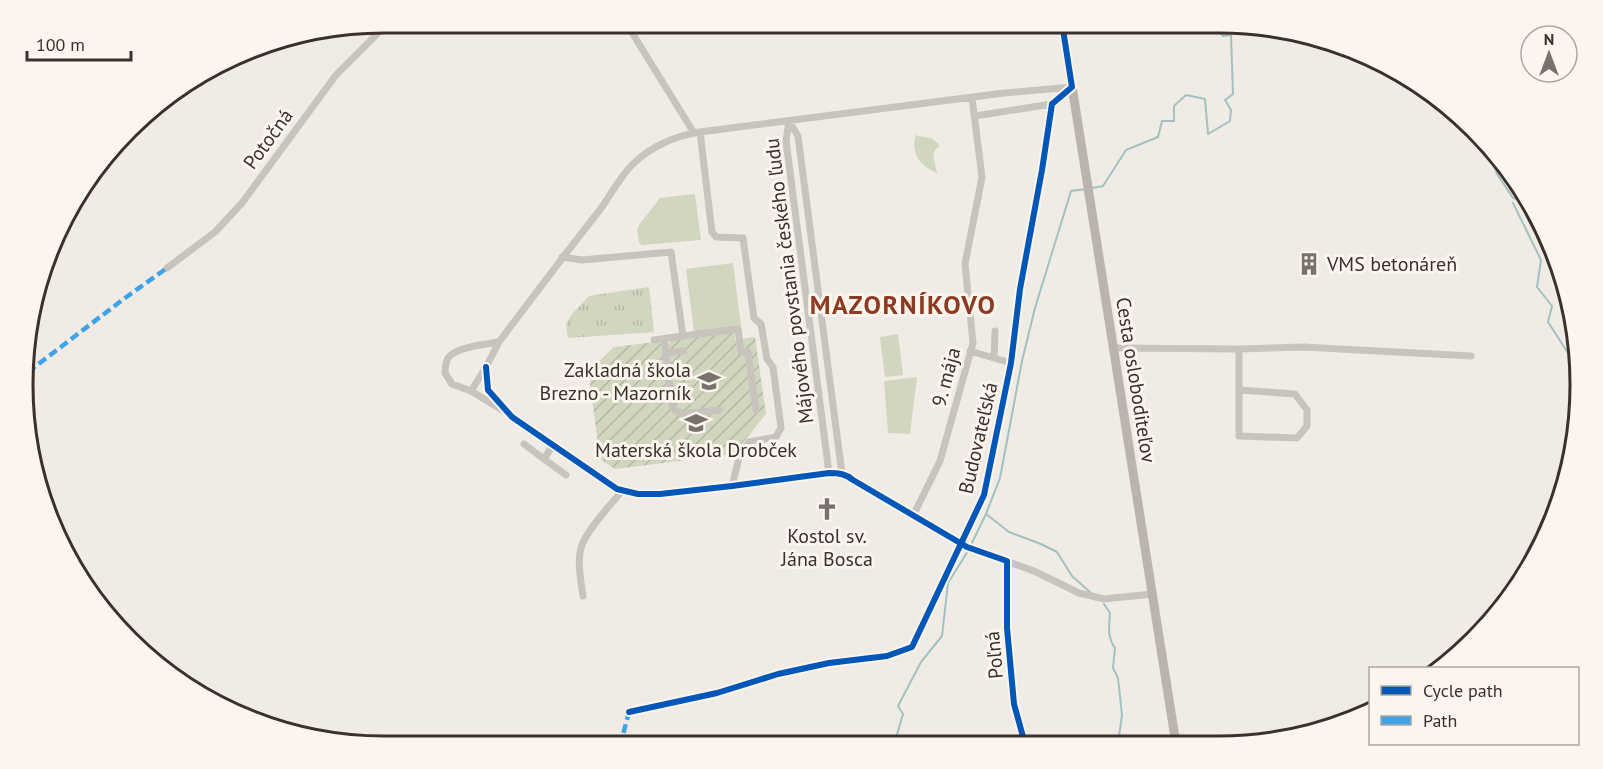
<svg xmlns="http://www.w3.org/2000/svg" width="1603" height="769" viewBox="0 0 1603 769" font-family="'PT Sans',sans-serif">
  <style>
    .grass { fill: url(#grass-tufts) }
    .park { fill: #d1d6bf }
    .garden { fill: url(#garden-furrows) }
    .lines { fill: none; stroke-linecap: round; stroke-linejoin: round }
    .stream { stroke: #a1c2c1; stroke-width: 2 }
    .minor { stroke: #c9c3be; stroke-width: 7 }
    .secondary { stroke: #bab3ae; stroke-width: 9 }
    .quiet { stroke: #3fa3eb; stroke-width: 4.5; stroke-dasharray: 9 4.5; stroke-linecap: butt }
    .cycleway-casing { stroke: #fbf5ee; stroke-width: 10 }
    .cycleway { stroke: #0057b8; stroke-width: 6 }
    .labels { text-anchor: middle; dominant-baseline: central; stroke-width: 6; stroke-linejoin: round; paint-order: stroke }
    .street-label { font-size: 20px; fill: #3b302b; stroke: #fbf5ee }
    .poi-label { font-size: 20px; fill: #3b302b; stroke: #fbf5ee }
    .district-label { font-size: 26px; font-weight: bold; letter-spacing: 1.5px; fill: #8c3b22; stroke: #fbf5ee }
    .rim { fill: none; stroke: #3b302b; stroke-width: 3 }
  </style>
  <defs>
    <pattern id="grass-tufts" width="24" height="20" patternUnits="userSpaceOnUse" patternTransform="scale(1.5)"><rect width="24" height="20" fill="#d1d6bf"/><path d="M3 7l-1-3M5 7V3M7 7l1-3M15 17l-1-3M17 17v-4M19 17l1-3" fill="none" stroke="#b4b8a4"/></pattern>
    <pattern id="garden-furrows" width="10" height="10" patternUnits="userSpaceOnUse" patternTransform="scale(1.5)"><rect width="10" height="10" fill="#d1d6bf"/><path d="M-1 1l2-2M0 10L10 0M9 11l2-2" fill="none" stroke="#b4b8a4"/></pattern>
  </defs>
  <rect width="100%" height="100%" fill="#f0ebe5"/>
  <path class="grass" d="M649 287 654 332 568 338 566 324 572 314 589 296Z"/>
  <path class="park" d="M916 135C927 139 932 135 940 146L936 149 933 154 937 173C920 165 910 154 916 135Z
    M695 194 701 240 642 245 639 243 637 230 639 225 660 198Z
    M733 263 741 326 694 332 686 269Z
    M898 334 903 375 885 377 880 337Z
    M917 377 910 434 888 433 884 381Z"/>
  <path class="garden" d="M732 332 735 335V340L755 337 766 414 734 454 615 469 600 459 590 384 593 368 614 347 655 342H659L663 346 667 345 671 340Z"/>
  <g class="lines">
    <path class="stream" d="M1491 153 1497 174 1513 198 1522 200
      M1092 188 1103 186 1126 150 1158 137 1162 121H1174V106L1186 95 1205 99 1208 134 1230 121 1231 110 1225 100 1233 94 1231 35 1223 36 1212 24 1214 23
      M1513 203 1541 260 1537 287 1552 306 1548 322 1577 367
      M986 514 1009 532 1041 544 1057 552 1072 576 1091 593
      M1104 604 1110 613C1109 626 1107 637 1115 648L1113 668 1118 678 1122 715 1118 744
      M894 745 903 714 898 706 921 662 942 636 948 583 968 551 986 514 1000 478 1022 361 1035 308 1071 191 1086 189"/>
    <path class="minor" d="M626 23 694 133
      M975 116 1052 104
      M789 121 798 136 842 474
      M789 121 786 141 829 473
      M700 132 712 232 716 237 743 238 754 318 761 324 767 359 773 367 781 428 776 437 749 442 740 454 732 486
      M562 257 582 260 671 252 683 336 738 329 741 352H748L756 410
      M167 268 215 232 242 203 336 75 388 23
      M664 339 672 404 675 410 682 414 719 410
      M654 340 683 336
      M499 342C486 344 455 347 448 358 446 362 445 369 445 373L452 384 471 391 504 411
      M1113 348 1239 349 1303 347 1471 356
      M1239 349V436L1297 438 1307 426V410L1295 394 1239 390
      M970 351 1011 363
      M666 353 683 351
      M994 358 995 331
      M486 367 488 390 512 417 617 489 638 494H660L732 486 829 473C839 473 846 474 853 480L967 547 1034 571 1079 593 1104 599 1152 594
      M471 391 486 367 499 342C532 298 565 254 599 211 611 195 620 176 634 163 652 146 675 136 700 132L1004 93 1072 87
      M524 444 544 459 553 445
      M544 459 566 475
      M913 516 940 461 973 343 965 264 982 177 972 98
      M1007 561V628L1014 704 1025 744
      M583 596C581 581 577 563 581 548 584 533 612 503 623 490
      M629 712 717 693 778 674 829 663 887 656 912 647 984 495 1011 363 1020 289 1042 170 1052 104 1072 87"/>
    <path class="secondary" d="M1062 23 1176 744"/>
    <path class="quiet" d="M28 372 125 298 167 268
      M620 746 629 712"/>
    <g class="cycleway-casing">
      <path id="cycleway" d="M486 367 488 390 512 417 617 489 638 494H660L732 486 829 473C839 473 846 474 853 480L967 547 1007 561V628L1014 704 1025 744
        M629 712 717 693 778 674 829 663 887 656 912 647 984 495 1011 363 1020 289 1042 170 1052 104 1072 87 1062 23"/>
    </g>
    <use href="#cycleway" class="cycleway"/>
  </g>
  <defs>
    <g id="building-bare" transform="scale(1.8)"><path d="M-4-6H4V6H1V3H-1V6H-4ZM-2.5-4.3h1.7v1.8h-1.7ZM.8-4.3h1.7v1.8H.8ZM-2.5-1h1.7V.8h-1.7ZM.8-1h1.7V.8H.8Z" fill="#7a716c" stroke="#fbf5ee" stroke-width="2.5" paint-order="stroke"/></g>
    <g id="school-bare" transform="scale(1.8)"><path d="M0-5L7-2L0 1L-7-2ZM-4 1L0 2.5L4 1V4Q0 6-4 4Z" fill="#7a716c" stroke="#fbf5ee" stroke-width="2.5" paint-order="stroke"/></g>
    <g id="church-bare" transform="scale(1.8)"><path d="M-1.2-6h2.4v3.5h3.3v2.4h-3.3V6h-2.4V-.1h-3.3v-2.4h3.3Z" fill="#7a716c" stroke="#fbf5ee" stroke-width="2.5" paint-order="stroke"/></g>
  </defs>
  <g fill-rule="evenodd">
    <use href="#building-bare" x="1309" y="264"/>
    <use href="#school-bare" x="709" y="381"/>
    <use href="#school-bare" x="696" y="423"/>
    <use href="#church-bare" x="827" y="509"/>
  </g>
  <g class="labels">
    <g class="street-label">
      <text transform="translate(268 139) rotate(-54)">Potočná</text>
      <text transform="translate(789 281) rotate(-97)">Májového povstania českého ľudu</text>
      <text transform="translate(946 377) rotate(-75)">9. mája</text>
      <text transform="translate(1136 380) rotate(81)">Cesta osloboditeľov</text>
      <text transform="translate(978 438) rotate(-77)">Budovateľská</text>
      <text transform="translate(994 655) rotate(-95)">Poľná</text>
    </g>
    <g class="poi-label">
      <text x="1327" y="264" text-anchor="start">VMS betonáreň</text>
      <text x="691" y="370" text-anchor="end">Zakladná škola<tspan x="691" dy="23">Brezno - Mazorník</tspan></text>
      <text x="696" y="450">Materská škola Drobček</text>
      <text x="827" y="536">Kostol sv.<tspan x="827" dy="23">Jána Bosca</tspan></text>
    </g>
    <g class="district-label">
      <text x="903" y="304">MAZORNÍKOVO</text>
    </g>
  </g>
  <path d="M0 0H1603V769H0ZM384 33H1219A351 351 0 0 1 1570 384V385A351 351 0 0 1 1219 736H384A351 351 0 0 1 33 385V384A351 351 0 0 1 384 33Z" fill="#fbf5ee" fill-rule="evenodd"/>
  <path class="rim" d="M384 33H1219A351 351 0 0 1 1570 384V385A351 351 0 0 1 1219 736H384A351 351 0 0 1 33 385V384A351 351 0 0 1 384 33Z"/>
  <rect x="1369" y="667" width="210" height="78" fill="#fbf5ee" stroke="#aea6a0" stroke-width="1.5"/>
  <rect x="1381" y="686" width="30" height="9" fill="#0057b8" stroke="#aea6a0" stroke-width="1.5"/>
  <text x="1423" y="697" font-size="18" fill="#3b302b">Cycle path</text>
  <rect x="1381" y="716" width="30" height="9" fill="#3fa3eb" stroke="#aea6a0" stroke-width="1.5"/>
  <text x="1423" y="727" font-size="18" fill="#3b302b">Path</text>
  <g transform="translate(1549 54)"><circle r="28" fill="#fbf5ee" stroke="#aea6a0" stroke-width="1.5"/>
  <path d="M0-4.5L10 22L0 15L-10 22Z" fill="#7a716c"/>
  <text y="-9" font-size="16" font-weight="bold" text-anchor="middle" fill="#3b302b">N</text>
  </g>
  <path d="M27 51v9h104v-9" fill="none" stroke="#3b302b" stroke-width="3"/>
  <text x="36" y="51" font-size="18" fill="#3b302b" stroke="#fbf5ee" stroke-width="4.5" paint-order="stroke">100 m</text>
</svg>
